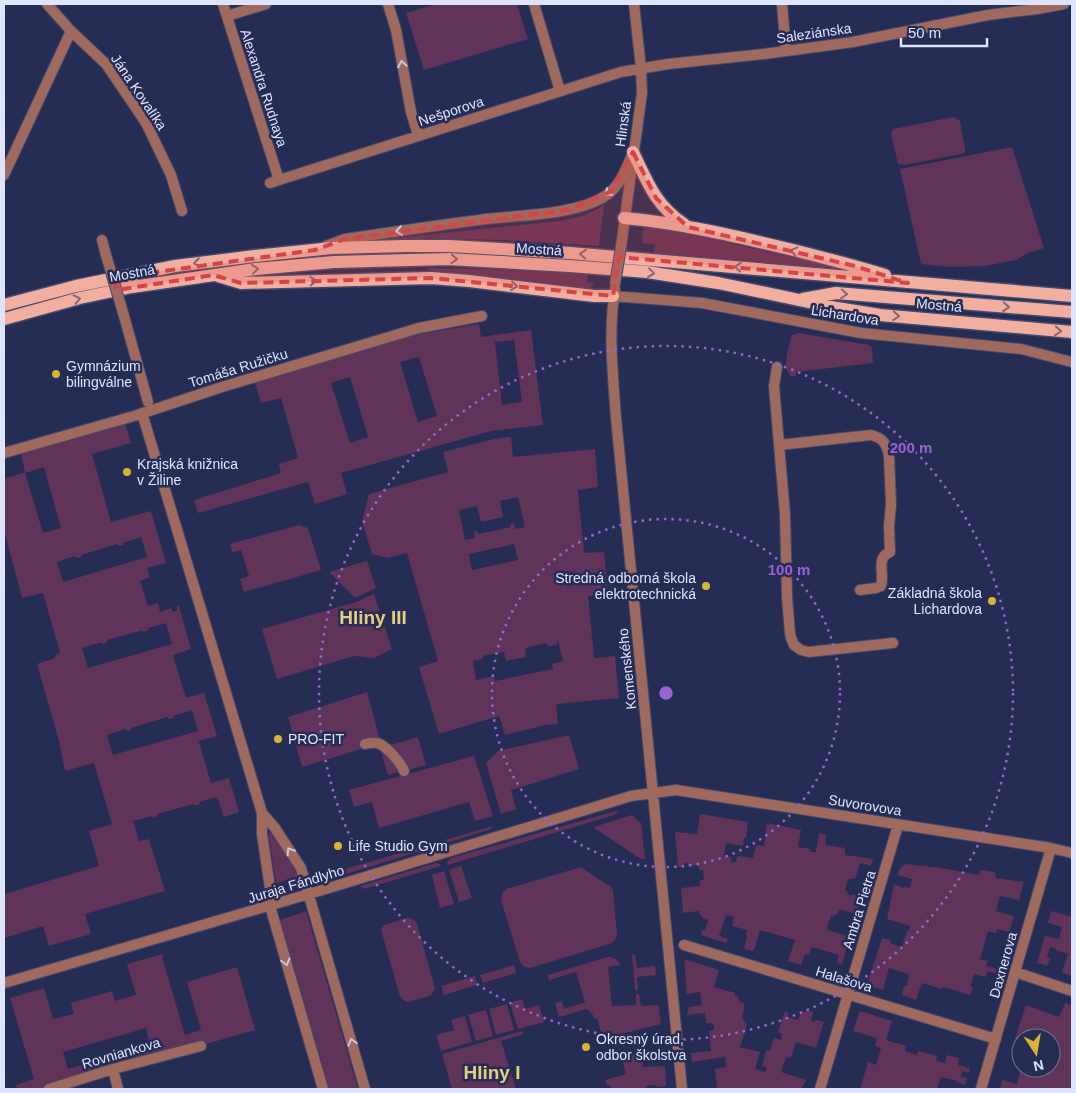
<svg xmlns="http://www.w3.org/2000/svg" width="1076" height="1093" viewBox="0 0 1076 1093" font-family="Helvetica,sans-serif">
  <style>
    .green { fill: #603358; fill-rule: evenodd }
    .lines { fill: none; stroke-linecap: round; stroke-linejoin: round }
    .pedestrian-casing { stroke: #434a6f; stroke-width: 12 }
    .minor-casing { stroke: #434a6f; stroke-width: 12 }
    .primary-casing { stroke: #434a6f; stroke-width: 15 }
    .pedestrian { stroke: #9f6a5d; stroke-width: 10 }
    .minor { stroke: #9f6a5d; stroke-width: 10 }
    .primary { stroke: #f2afa0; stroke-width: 12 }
    .pedestrian-bridge-casing { stroke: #434a6f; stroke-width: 12; stroke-linecap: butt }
    .minor-bridge-casing { stroke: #434a6f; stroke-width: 12; stroke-linecap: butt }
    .pedestrian-bridge { stroke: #9f6a5d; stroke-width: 10 }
    .minor-bridge { stroke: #9f6a5d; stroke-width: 10 }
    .oneway { stroke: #cec6d5 }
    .oneway2 { stroke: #826876 }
    .marked { fill: #d74448; fill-opacity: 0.2; stroke: #d74448; stroke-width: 4; stroke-dasharray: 10 6; stroke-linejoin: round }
    .ring { fill: none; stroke: #9963d2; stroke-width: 2.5; stroke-dasharray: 2.5 5 }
    .poi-dot { fill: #d6b534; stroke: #262d54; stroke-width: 2 }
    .labels { text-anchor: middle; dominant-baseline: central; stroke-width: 5; stroke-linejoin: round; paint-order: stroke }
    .street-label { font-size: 14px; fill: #dee4fd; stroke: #262d54 }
    .poi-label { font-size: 14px; fill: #dee4fd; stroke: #262d54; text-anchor: start }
    .district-label { font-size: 19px; font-weight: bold; fill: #e3cd80; stroke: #262d54 }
    .centre { fill: #9963d2; stroke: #262d54; stroke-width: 2.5 }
    .ring-label { font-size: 15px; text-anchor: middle; font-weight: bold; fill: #9963d2; stroke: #262d54; stroke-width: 5; stroke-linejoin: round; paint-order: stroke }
  </style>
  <rect width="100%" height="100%" fill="#262d54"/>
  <path class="green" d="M436 4H517L528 39 424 70 406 13Z
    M953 117 956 118 960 121 965 149V152L962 154 904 165 898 164 891 134 893 129Z
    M1012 147 1044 248 1028 253 1016 260 985 266 950 267 921 264 900 169Z
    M604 205 599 246 505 240 424 238 423 239 384 240V239L560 221C577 218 589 215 604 205Z
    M644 224 835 267 836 268 654 253 655 245 642 243Z
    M427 268 484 269 588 274 587 282 593 283V285L589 288 428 270Z
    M479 324 481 337 531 330 543 425 491 431 341 473 347 494 315 504 308 482 198 513 194 500 281 473 279 464 298 458 281 398 261 403 255 382 414 335ZM514 340 522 402 502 405 495 342ZM419 357 437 416 418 422 400 362ZM350 377 368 437 350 443 331 383Z
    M798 333 870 345 872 348 873 363 796 372V376H791C781 367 789 349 791 338L792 335Z
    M125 424 131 443 92 454 111 522 151 511 166 563 147 568 150 577 140 581 148 606 158 603 160 612 171 608 173 612 177 610V606H179L191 649 173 655 186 698 204 693 217 736 198 741 199 742 211 783 229 778 239 812 224 817 217 797 199 802 200 804 195 806 194 804 157 814V816L153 818 152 816 133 821 139 841 149 839 165 891 85 914 91 934 49 946 43 926 4 938V894L99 866 89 831 112 824 94 763 65 771 59 741 37 664 55 658V655L60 653 43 593 22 598 4 530V479L25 472 21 454ZM44 467 61 528 43 533 25 473ZM141 537 147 557 63 582 57 562 75 556 76 558 81 557V555L117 544 118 546 123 545V543ZM166 623 172 644 88 668 82 648 101 642 102 644 107 643V640L143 630V632L149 630 148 628ZM192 710 198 731 113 755 107 735 125 729 126 731 131 730V728L168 717 169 719 174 718 173 716Z
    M511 437 513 457 595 449 598 487 578 490 584 553 604 552 608 594 588 596 594 658 615 656 619 698 556 704 558 724 545 725 505 735 499 716 439 734 419 667 438 661 407 553 387 558 372 554 362 521 369 494 448 472 443 452 494 439ZM518 497 525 527 516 529 514 523 510 524 511 527C500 529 489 532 478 534L477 531 474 532 475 538 465 540 459 510 477 506 481 522 503 517 500 501ZM514 544 518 560 472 570 469 554ZM557 640H558L563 661 552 664 553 669 495 681 494 676 476 680 473 661 483 659V656L504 652 506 661 526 657 525 648 546 643 548 647 558 644Z
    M299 525 308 528 321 570 244 592 240 579 249 576 241 550 232 552 230 544Z
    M367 561 376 588 355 598 329 572Z
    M374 594 392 649 374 658 354 656 277 679 262 629 356 602Z
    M367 692 381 743 302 767 288 717Z
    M569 735 579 769 511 790 516 809 501 814 486 763 498 751Z
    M418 737 426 765 388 775 380 748Z
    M474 756 493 816 475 821 469 802 379 828 372 802 354 807 349 790Z
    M619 810 614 815 448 865 447 862 451 858Z
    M700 814 748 822 746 838H744L743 846 726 843 724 856 731 857V862H736L737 856 753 858 756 845 764 846 767 823 801 830 798 847 810 849V852H816L819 833 826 835 825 845 845 848V855L873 859 871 866 860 863 855 879 852 878 851 879H848L845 890 848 891 847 894 852 896 853 894 862 897 856 914 839 909 837 915H834V917L831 916 829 923H828L827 930 850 937 842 964 837 963 839 955 812 947 809 955 805 954 801 965 788 961 795 940 760 930 754 951 744 949 747 936 746 935 747 930 732 926 734 917 726 915 719 936 728 939 726 943 701 935 702 930H705L708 920C702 918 700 917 699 911L683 913 681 888 700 886V880H704L703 870H699L698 865 688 866V863L683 864V867H678L675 832 697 834Z
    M632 815 641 823 645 858 644 859H641L594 828V827Z
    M493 826 491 829 327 880 328 875 331 873Z
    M269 832 274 834C280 844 298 867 297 878L277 883H276L269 838Z
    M436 863 440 864 441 866 364 889 360 886Z
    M906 864 941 868 979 875 980 870 995 872 996 878 1024 882 1019 900 1000 896 996 911 1014 916 1009 932 997 929 996 933 988 931 980 959 988 961 986 966 998 969 997 974 988 971 986 977 974 974 971 985V987L973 988 970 995 943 987 942 989 922 983 916 1000 902 995 904 986H907L909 974 889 968 883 990 867 985 882 938 891 940 890 943 902 947 907 931H909L910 926 887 919 894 884 904 888 905 887 910 888 912 879 897 875 901 867Z
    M461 866 472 898 459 902 449 870Z
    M578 868H582L611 887 613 890 617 934C617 939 614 942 609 944L530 968 524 967 520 962 501 900 502 894 506 889Z
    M444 871 454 904 440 908 432 875Z
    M306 911 358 1089H329L280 920Z
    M1051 911 1072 917V976L1062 972 1068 954 1056 950V949L1050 947 1047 957 1050 958 1047 966 1037 963 1045 936 1059 939 1062 927 1048 923Z
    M406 918C411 918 415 919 417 924L435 988 432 994 430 996 407 1002 402 999 399 993 381 930 384 925Z
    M163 954V957H162L185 1035 201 1030 187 982 237 967 255 1030 49 1089H17L16 1085 34 1079 10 998 44 988 53 1019 74 1014 71 1003 112 991 115 1001 136 995 127 964ZM146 1028 150 1045 68 1069 63 1052Z
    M632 955H635L637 968 655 966 656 975 637 977 638 990H635Z
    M608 957C615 957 617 960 621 965L608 967 612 1006 636 1005V994H639L641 1006 659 1005 661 1024 605 1038 602 1036 597 1018 594 1019 593 1015 587 1009 559 1017 555 1003 562 1001 564 1009 585 1002 576 972 549 980 548 975Z
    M684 959 719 970 714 987 735 993V996H737L740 1002 744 1003V1010L742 1017 747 1025 740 1047 760 1052 755 1069 765 1072 767 1067 762 1066 766 1050 770 1051 774 1038 781 1040 782 1034 778 1032 785 1011 788 1012 787 1017 798 1020 801 1011 805 1012 806 1010 813 1012 811 1021 815 1022 816 1020 824 1022 816 1048 796 1042 791 1058 786 1057 781 1072 806 1080 801 1089H717L715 1069 726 1067 725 1057 692 1062 691 1053 711 1051 709 1031 714 1030 713 1023H706L705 1013 687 1015 689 1007 702 1005 700 992 687 994Z
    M514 965 516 973 483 983 480 975Z
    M475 976 477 985 444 995 441 986Z
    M522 999 525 1009 539 1005 544 1022 518 1029 510 1003Z
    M1065 1003 1072 1006V1089H1000L1002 1080 1017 1084 1021 1068H1051V1038H1021V1051L1012 1048 1026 1005 1059 1017Z
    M507 1004 514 1030 496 1035 489 1009Z
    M486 1010 493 1036 476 1041 468 1015Z
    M860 1011 892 1021 886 1040 906 1046 905 1051 917 1055 918 1051 937 1056 936 1061 945 1063 947 1055 959 1058 958 1065 970 1068 969 1073 962 1071 961 1077 967 1078 965 1085 957 1082V1081L941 1077 937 1089H939H860L868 1062 876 1065 881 1048 875 1046 877 1038 853 1031Z
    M465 1016 472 1042 441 1051 436 1035 454 1030 451 1020Z
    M522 1031 523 1034 501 1041 516 1089H452L442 1054Z
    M642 1050 643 1067 665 1066 666 1086 657 1087 655 1085 646 1086V1088L642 1089H611L610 1085 607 1086 605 1080 626 1074 621 1057Z"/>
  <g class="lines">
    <g class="pedestrian-casing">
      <path id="pedestrian" d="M270 183 279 180
        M102 240 106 255
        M124 316 148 402"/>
    </g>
    <g class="minor-casing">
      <path id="minor" d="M47 4 71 31 106 64 146 123 171 175 182 211
        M223 4 279 180 621 72 668 64 764 54 853 42 988 15 1037 9 1064 4
        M388 4 396 30 411 112 418 135
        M534 4 560 91
        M782 4 786 51
        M227 16 266 4
        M4 175 71 31
        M326 246 345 239C392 232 439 225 486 219 520 215 576 215 605 196 620 187 627 167 633 152
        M621 247 642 93 641 68 634 4
        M615 289C608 332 613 375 616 418L682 1089
        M613 296 702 303 861 333 1021 349 1072 362
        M777 367 774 386 775 398 785 514 787 597 790 633 791 638 794 645 801 650 809 652 893 643
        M142 413 262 813V834L270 888V906L323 1089
        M779 445 871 435C883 438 886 443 889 455L891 505 889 526 890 552C875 558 885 574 881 586L876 588 860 590
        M4 453 134 416 222 387 419 328 482 316
        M365 744C369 743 373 742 377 743 386 745 401 763 404 771
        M262 813 275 828 301 868 365 1089
        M684 945 996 1039
        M1015 972 1072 991
        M4 983 319 891 631 796 676 790 1051 848 1072 853
        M113 1069 118 1089
        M49 1089 113 1069 201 1046
        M820 1089 898 825
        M981 1089 1051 848"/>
    </g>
    <g class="primary-casing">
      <path id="primary" d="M633 152C647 181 655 205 684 224
        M624 218C680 223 735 236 789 249 821 257 853 265 885 275
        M218 276 241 283 431 278 469 281 594 296H613
        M803 299 836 293 1072 312
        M4 305 76 286 175 266 255 256 332 248 405 246H449L570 253 1072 296
        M4 319 80 298 132 287 256 269 334 262 448 259 570 266 647 272 718 283 837 308 880 315 1072 332"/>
    </g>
    <use href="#pedestrian" class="pedestrian"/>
    <use href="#minor" class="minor"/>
    <use href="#primary" class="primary"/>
    <g class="pedestrian-bridge-casing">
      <path id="pedestrian-bridge" d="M106 255 124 316"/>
    </g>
    <g class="minor-bridge-casing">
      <path id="minor-bridge" d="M615 284 621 247"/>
    </g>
    <use href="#pedestrian-bridge" class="pedestrian-bridge"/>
    <use href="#minor-bridge" class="minor-bridge"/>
  </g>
  <defs><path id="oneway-chevron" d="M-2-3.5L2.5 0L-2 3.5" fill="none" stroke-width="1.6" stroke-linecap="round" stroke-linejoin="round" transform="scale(1.25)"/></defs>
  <g class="oneway">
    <use href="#oneway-chevron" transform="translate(402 64) rotate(-100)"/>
    <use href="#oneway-chevron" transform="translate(608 193) rotate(139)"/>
    <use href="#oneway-chevron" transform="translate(399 231) rotate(172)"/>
    <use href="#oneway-chevron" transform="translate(290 851) rotate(-122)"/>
    <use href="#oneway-chevron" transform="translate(286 962) rotate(74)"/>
    <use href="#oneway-chevron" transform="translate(352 1042) rotate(-106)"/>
  </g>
  <g class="oneway2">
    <use href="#oneway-chevron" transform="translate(794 251) rotate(-166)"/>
    <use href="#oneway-chevron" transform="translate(583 254) rotate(-176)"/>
    <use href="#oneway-chevron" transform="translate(454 259) rotate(2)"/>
    <use href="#oneway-chevron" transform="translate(197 263) rotate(172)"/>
    <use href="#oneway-chevron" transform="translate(738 267) rotate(-175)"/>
    <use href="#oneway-chevron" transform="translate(255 269) rotate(-7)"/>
    <use href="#oneway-chevron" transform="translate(651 273) rotate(7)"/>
    <use href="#oneway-chevron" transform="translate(313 281) rotate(-2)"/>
    <use href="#oneway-chevron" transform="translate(514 286) rotate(7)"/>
    <use href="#oneway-chevron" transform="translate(844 294) rotate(4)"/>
    <use href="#oneway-chevron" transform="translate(77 299) rotate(-13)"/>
    <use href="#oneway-chevron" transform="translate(1006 307) rotate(5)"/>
    <use href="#oneway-chevron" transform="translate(896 316) rotate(5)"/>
    <use href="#oneway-chevron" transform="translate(1058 331) rotate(5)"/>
  </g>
  <path class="marked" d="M633 152 656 198 688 227 855 266 908 283 619 257 613 296 431 278 241 283 213 275 117 290 113 278 315 250 345 239 567 210 610 192Z"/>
  <g class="ring">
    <circle cx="666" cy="693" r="174"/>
    <circle cx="666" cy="693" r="347"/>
  </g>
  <g class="poi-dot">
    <circle cx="56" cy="374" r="5"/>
    <circle cx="127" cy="472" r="5"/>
    <circle cx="706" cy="586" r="5"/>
    <circle cx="992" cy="601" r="5"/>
    <circle cx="278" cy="739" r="5"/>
    <circle cx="338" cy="846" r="5"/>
    <circle cx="586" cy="1047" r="5"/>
  </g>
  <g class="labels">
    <g class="street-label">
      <text transform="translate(814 33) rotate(-8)">Saleziánska</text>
      <text transform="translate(264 88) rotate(72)">Alexandra Rudnaya</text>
      <text transform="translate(139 92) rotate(56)">Jána Kovalíka</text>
      <text transform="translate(451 111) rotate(-18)">Nešporova</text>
      <text transform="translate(623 124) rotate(-82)">Hlinská</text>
      <text transform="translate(539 249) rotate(4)">Mostná</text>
      <text transform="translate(132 273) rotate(-10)">Mostná</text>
      <text transform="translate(939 305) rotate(5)">Mostná</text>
      <text transform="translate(845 315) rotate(9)">Lichardova</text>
      <text transform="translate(238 368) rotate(-17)">Tomáša Ružičku</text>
      <text transform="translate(627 669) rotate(-96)">Komenského</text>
      <text transform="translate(865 805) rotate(9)">Suvorovova</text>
      <text transform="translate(296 884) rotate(-17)">Juraja Fándlyho</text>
      <text transform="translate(859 910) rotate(-73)">Ambra Pietra</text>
      <text transform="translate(1003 965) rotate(-74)">Daxnerova</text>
      <text transform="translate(844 979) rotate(17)">Halašova</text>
      <text transform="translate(121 1053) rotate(-16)">Rovniankova</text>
    </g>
    <g class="poi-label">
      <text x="66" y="366">Gymnázium<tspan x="66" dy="16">bilingválne</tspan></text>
      <text x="137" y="464">Krajská knižnica<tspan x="137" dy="16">v Žiline</tspan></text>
      <text x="696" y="578" text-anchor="end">Stredná odborná škola<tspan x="696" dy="16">elektrotechnická</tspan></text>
      <text x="982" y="593" text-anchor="end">Základná škola<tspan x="982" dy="16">Lichardova</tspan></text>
      <text x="288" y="739">PRO-FIT</text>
      <text x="348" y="846">Life Studio Gym</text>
      <text x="596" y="1039">Okresný úrad,<tspan x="596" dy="16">odbor školstva</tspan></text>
    </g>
    <g class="district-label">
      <text x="373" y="617">Hliny III</text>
      <text x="492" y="1072">Hliny I</text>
    </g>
  </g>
  <circle cx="666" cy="693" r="8" class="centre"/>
  <g class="ring-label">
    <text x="911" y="453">200 m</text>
    <text x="789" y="575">100 m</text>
  </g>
  <rect width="1076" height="1093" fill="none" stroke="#dee4fd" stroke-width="10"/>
  <g transform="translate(1036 1053) rotate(168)"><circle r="24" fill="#262d54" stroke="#707698"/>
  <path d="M0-4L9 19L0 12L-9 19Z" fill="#d6b534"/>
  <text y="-8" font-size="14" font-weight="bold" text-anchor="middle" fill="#dee4fd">N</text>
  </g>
  <path d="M901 38v8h86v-8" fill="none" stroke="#dee4fd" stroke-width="2.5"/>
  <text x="908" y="38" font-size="15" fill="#dee4fd" stroke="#262d54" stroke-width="4" paint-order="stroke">50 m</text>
</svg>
